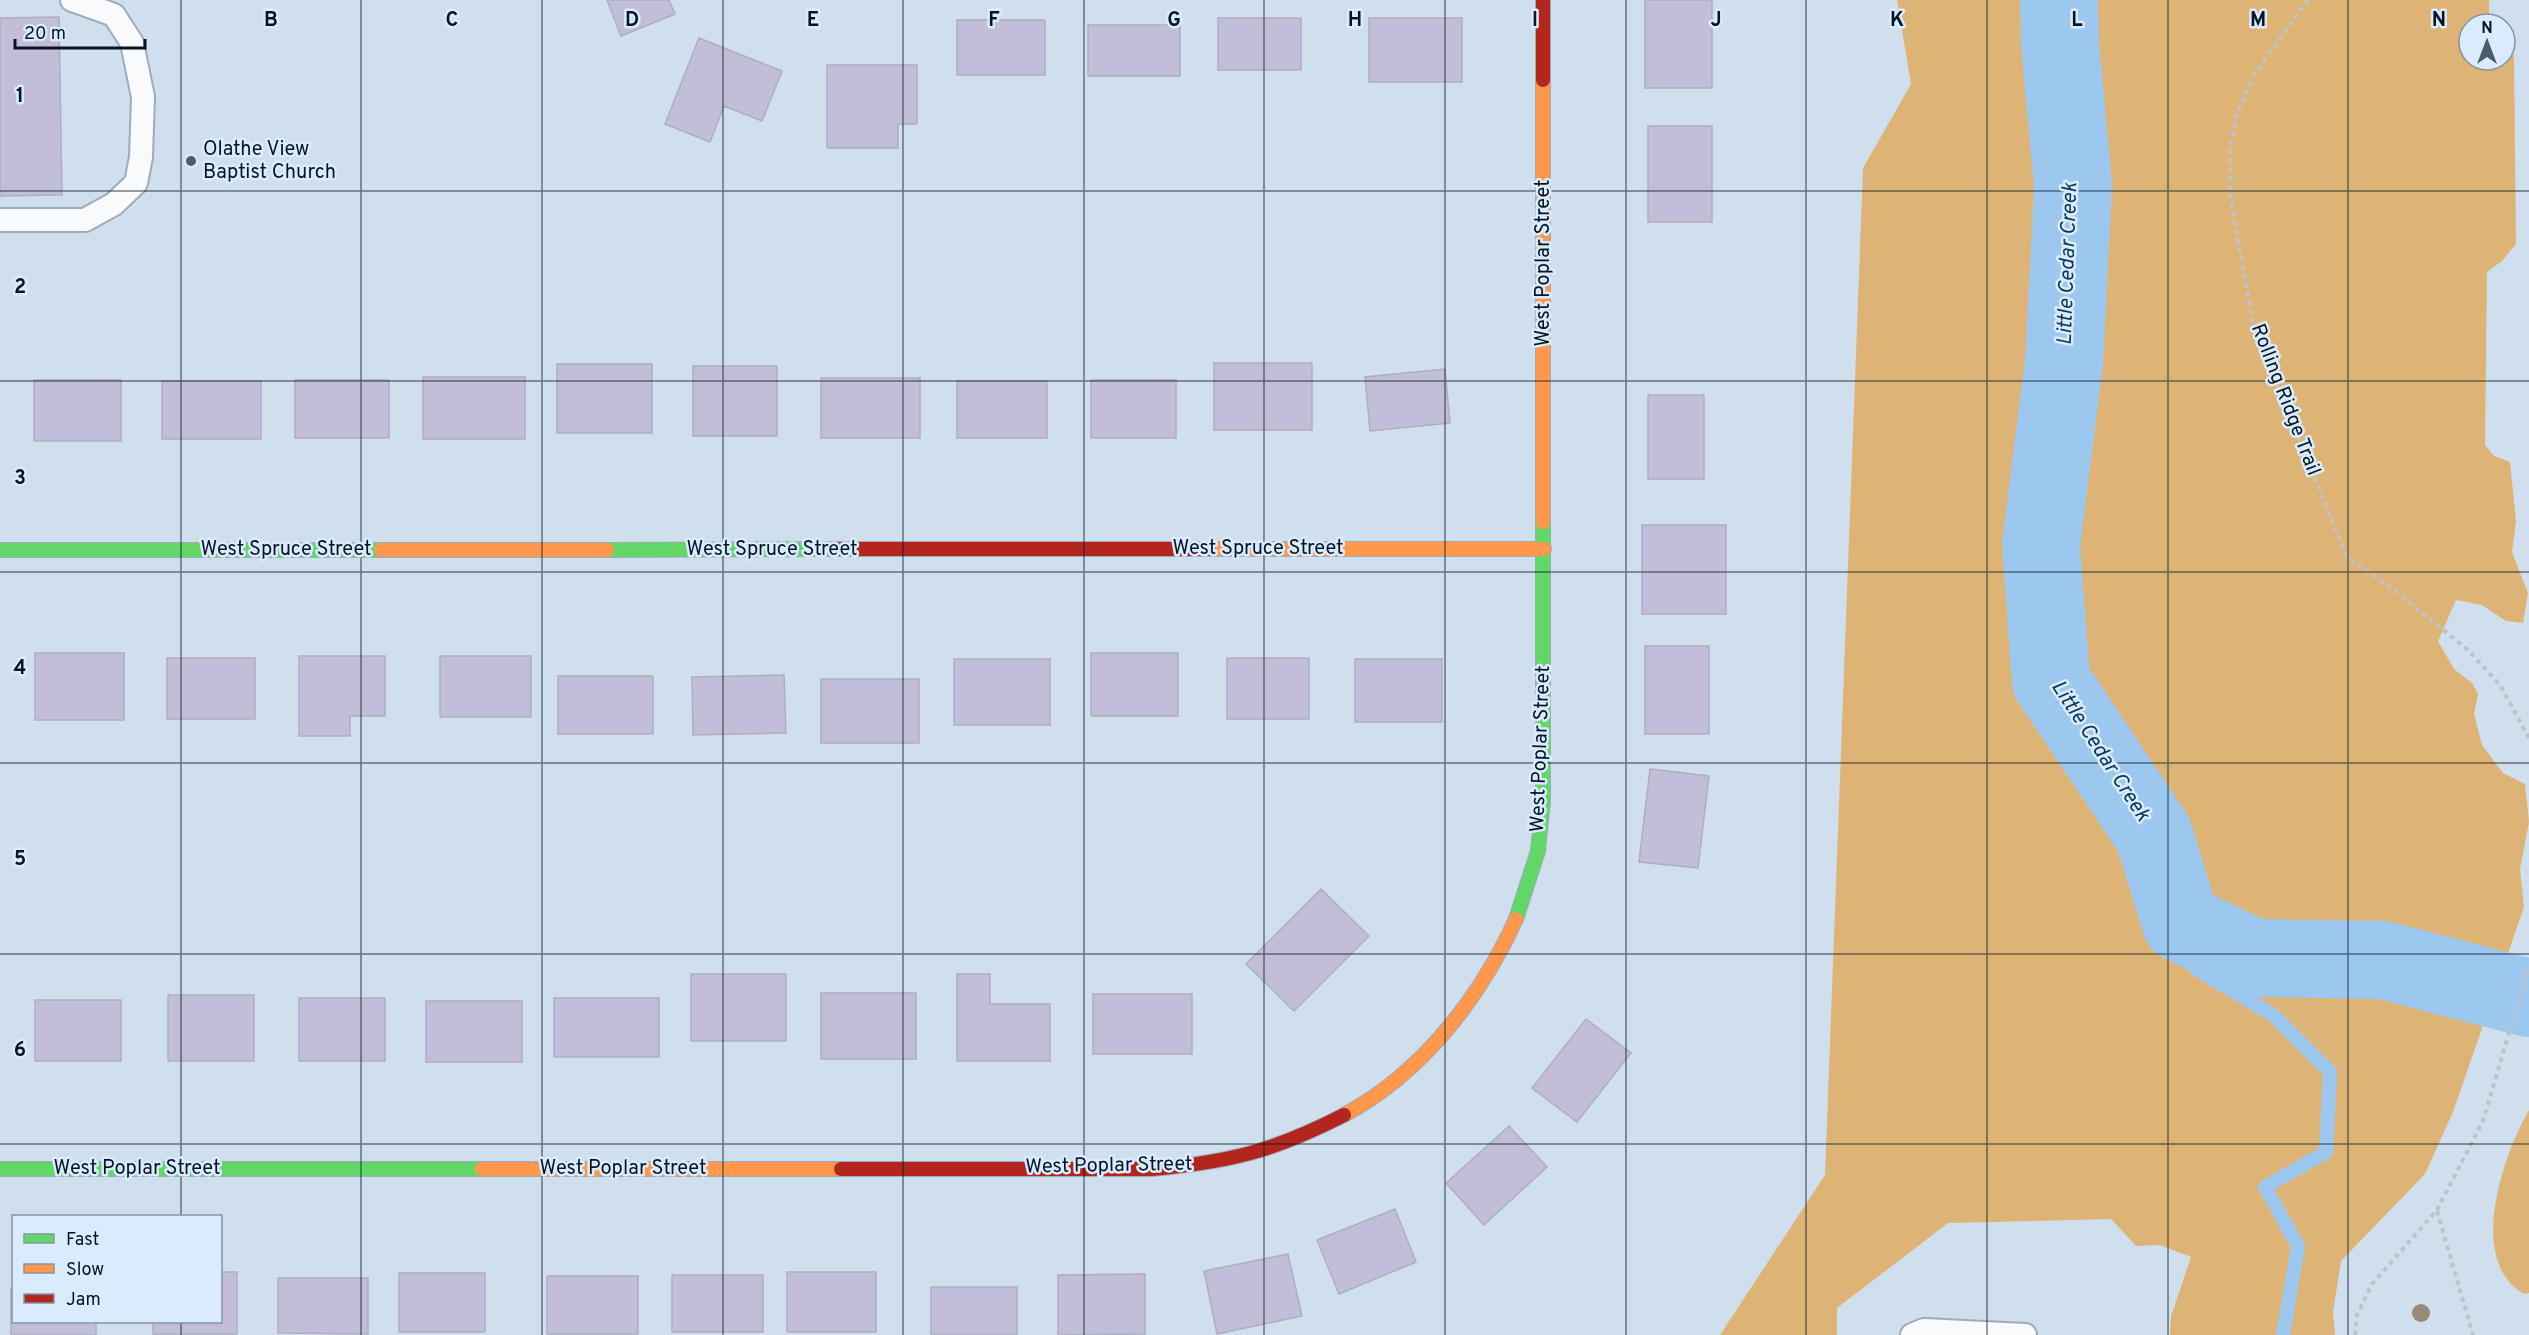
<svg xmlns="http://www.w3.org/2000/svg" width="2529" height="1335" viewBox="0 0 2529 1335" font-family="Overpass,sans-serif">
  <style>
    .forest { fill: #deb476 }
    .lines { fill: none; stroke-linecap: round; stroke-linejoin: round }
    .stream { stroke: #9cc8f0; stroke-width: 14 }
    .river { stroke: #9cc8f0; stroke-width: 78 }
    .building { fill: #c2bed9; stroke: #adafbf; stroke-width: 1.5 }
    .lane-casing { stroke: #9dacba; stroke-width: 26 }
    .fast-casing { stroke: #9dacba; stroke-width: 16 }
    .slow-casing { stroke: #9dacba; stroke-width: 16 }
    .jam-casing { stroke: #9dacba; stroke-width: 16 }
    .path { stroke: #bdc3c8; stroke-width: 4; stroke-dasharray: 4.5 4.5; stroke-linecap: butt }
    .lane { stroke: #f8fafc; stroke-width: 22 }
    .fast { stroke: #63d668; stroke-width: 14 }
    .slow { stroke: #ff974d; stroke-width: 14 }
    .jam { stroke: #b3261e; stroke-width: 14 }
    .tree { fill: #988b7b }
    .grid { fill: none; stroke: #051524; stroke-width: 1.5; stroke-opacity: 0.55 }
    .poi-dot { fill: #4c5c6a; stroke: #d9ebfd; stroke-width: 2 }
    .labels { text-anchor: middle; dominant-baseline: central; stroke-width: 5; stroke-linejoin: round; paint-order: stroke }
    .poi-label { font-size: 20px; fill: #051524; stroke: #d9ebfd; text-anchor: start }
    .street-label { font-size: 20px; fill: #051524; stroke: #d9ebfd }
    .water-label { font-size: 21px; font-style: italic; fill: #0a3657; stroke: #d9ebfd }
    .grid-label { font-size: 20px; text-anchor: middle; font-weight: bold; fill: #051524; stroke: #d9ebfd; stroke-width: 5; stroke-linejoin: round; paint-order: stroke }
  </style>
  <rect width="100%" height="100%" fill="#d0dfed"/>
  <path class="forest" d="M1897 0H2489V24H2469V60H2505V52L2514 55 2516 244 2502 261 2487 272 2485 445 2494 456 2510 462 2516 521 2512 552 2528 593 2523 623 2506 621 2482 605 2456 600 2438 641 2454 669 2472 683 2478 694 2474 714 2482 745 2503 773 2525 784 2529 822 2520 869 2524 907 2453 1112 2425 1174 2341 1261 2333 1312 2335 1335H2170L2171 1316 2191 1257 2160 1245 2136 1246 2111 1219 1948 1223 1837 1308V1335H1720L1825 1175 1863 168 1911 84Z
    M2529 1110V1293L2524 1294C2466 1261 2503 1155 2529 1110Z"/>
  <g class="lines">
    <path class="stream" d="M2181 923 2196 969 2273 1015 2330 1072 2326 1152 2265 1187 2298 1246 2283 1335"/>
    <path class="river" d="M2059 0 2060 44 2073 185 2064 362 2041 545 2051 681 2154 835 2181 923 2254 958 2383 960 2529 998"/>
  </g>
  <path class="building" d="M607 0H669L675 14 621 36Z
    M1645 0H1712V88H1645Z
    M59 17 62 195 0 196V18Z
    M1218 18H1301V70H1218Z
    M1369 18H1462V82H1369Z
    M957 20H1045V75H957Z
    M1088 25H1180V76H1088Z
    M699 38 782 71 762 121 724 106 710 142 665 124Z
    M827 65H917V124H898V148H827Z
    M1648 126H1712V222H1648Z
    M1214 363H1312V430H1214Z
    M557 364H652V433H557Z
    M693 366H777V436H693Z
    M1445 369 1450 423 1370 431 1365 377Z
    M423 377H525V439H423Z
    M821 378H920V438H821Z
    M34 380H121V441H34Z
    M295 380H389V438H295Z
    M1091 380H1176V438H1091Z
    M162 381H261V439H162Z
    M957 381H1047V438H957Z
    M1648 395H1704V479H1648Z
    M1642 525H1726V614H1642Z
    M1645 646H1709V734H1645Z
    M35 653H124V720H35Z
    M1091 653H1178V716H1091Z
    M299 656H385V716H350V736H299Z
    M440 656H531V717H440Z
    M167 658H255V719H167Z
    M1227 658H1309V719H1227Z
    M954 659H1050V725H954Z
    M1355 659H1442V722H1355Z
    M784 675 786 733 693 735 692 677Z
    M558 676H653V734H558Z
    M821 679H919V743H821Z
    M1650 769 1709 776 1698 868 1639 862Z
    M1321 889 1369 936 1294 1011 1246 964Z
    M691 974H786V1041H691Z
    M957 974H990V1004H1050V1061H957Z
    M821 993H916V1059H821Z
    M1093 994H1192V1054H1093Z
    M168 995H254V1061H168Z
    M299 998H385V1061H299Z
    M554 998H659V1057H554Z
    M35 1000H121V1061H35Z
    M426 1001H522V1062H426Z
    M1586 1019 1631 1053 1577 1122 1532 1088Z
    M1509 1126 1547 1167 1484 1225 1446 1183Z
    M1395 1209 1416 1262 1339 1294 1317 1240Z
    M1288 1254 1302 1316 1217 1334 1204 1271Z
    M220 1272H237V1334H153V1322H220Z
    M787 1272H876V1332H787Z
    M399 1273H485V1332H399Z
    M1145 1274V1334L1058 1335V1275Z
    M672 1275H763V1332H672Z
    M547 1276H638V1334H547Z
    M278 1278H368V1334L278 1333Z
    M931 1287H1017V1335H931Z
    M11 1289H14V1322H96V1335H11Z"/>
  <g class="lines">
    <g class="lane-casing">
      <path id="lane" d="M0 220H85L114 204 136 183 141 157 143 97 132 43 114 15 72 0
        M1912 1335 1924 1330 2025 1335"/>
    </g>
    <g class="fast-casing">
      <path id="fast" d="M0 550H381
        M607 550 840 549
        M1516 919 1538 851 1543 801V522
        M0 1169H482"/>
    </g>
    <g class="slow-casing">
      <path id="slow" d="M1543 80V522
        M1209 549H1544
        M381 550H607
        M1344 1115C1422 1073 1480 998 1516 919
        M482 1169H841"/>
    </g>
    <g class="jam-casing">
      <path id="jam" d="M1543 0V80
        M840 549H1209
        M841 1169H1152C1230 1162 1274 1151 1344 1115"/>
    </g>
    <path class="path" d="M2308 0 2255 73 2238 111 2230 149 2231 201 2254 329 2347 557 2393 589 2468 650 2500 685 2529 738
      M2437 1211 2473 1335
      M2355 1335 2357 1315 2372 1284 2437 1210 2483 1121 2529 965"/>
    <use href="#lane" class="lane"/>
    <use href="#fast" class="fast"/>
    <use href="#slow" class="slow"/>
    <use href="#jam" class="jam"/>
  </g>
  <circle class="tree" cx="2421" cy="1313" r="9"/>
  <path class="grid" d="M181 0V1216M361 0V1335M542 0V1335M723 0V1335M903 0V1335M1084 0V1335M1264 0V1335M1445 0V1335M1626 0V1335M1806 0V1335M1987 0V1335M2168 0V1335M2348 0V1335M0 191H2529M0 381H2529M0 572H2529M0 763H2529M0 954H2529M0 1144H2529M181 1322V1335"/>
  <circle class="poi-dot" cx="191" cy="161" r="6"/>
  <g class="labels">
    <g class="poi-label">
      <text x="203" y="150">Olathe View<tspan x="203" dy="23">Baptist Church</tspan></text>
    </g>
    <g class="street-label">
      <text transform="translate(1544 263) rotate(-90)">West Poplar Street</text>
      <text transform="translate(2285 400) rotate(69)">Rolling Ridge Trail</text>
      <text x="1258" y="549">West Spruce Street</text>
      <text x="286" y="550">West Spruce Street</text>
      <text x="772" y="550">West Spruce Street</text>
      <text transform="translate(1541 749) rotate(-88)">West Poplar Street</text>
      <text transform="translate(1109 1166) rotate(-1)">West Poplar Street</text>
      <text x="137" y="1169">West Poplar Street</text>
      <text x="623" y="1169">West Poplar Street</text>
    </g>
    <g class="water-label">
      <text transform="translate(2068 264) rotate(-88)">Little Cedar Creek</text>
      <text transform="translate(2100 751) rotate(57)">Little Cedar Creek</text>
    </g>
  </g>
  <g class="grid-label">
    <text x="271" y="26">B</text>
    <text x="452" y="26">C</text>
    <text x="632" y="26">D</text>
    <text x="813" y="26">E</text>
    <text x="994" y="26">F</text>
    <text x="1174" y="26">G</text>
    <text x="1355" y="26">H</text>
    <text x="1535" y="26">I</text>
    <text x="1716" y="26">J</text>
    <text x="1897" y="26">K</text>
    <text x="2077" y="26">L</text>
    <text x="2258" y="26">M</text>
    <text x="2439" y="26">N</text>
    <text x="20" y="102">1</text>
    <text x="20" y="293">2</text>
    <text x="20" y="484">3</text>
    <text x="20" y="674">4</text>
    <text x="20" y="865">5</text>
    <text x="20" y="1056">6</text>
  </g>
  <rect x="12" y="1215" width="210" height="108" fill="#d9ebfd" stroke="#8495a6" stroke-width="1.5"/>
  <rect x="24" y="1234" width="30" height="9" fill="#63d668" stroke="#8495a6" stroke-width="1.5"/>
  <text x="66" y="1245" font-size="18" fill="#051524">Fast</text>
  <rect x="24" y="1264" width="30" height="9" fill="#ff974d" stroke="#8495a6" stroke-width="1.5"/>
  <text x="66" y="1275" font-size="18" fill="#051524">Slow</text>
  <rect x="24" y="1294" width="30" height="9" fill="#b3261e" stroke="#8495a6" stroke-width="1.5"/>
  <text x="66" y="1305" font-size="18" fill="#051524">Jam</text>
  <g transform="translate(2487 42)"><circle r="28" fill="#d9ebfd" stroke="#8495a6" stroke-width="1.5"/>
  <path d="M0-4.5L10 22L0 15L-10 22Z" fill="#4c5c6a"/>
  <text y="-9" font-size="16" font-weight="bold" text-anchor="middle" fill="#051524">N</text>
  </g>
  <path d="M15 39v9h130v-9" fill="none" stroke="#051524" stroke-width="3"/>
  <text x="24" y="39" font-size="18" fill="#051524" stroke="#d9ebfd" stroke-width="4.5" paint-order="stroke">20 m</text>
</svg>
